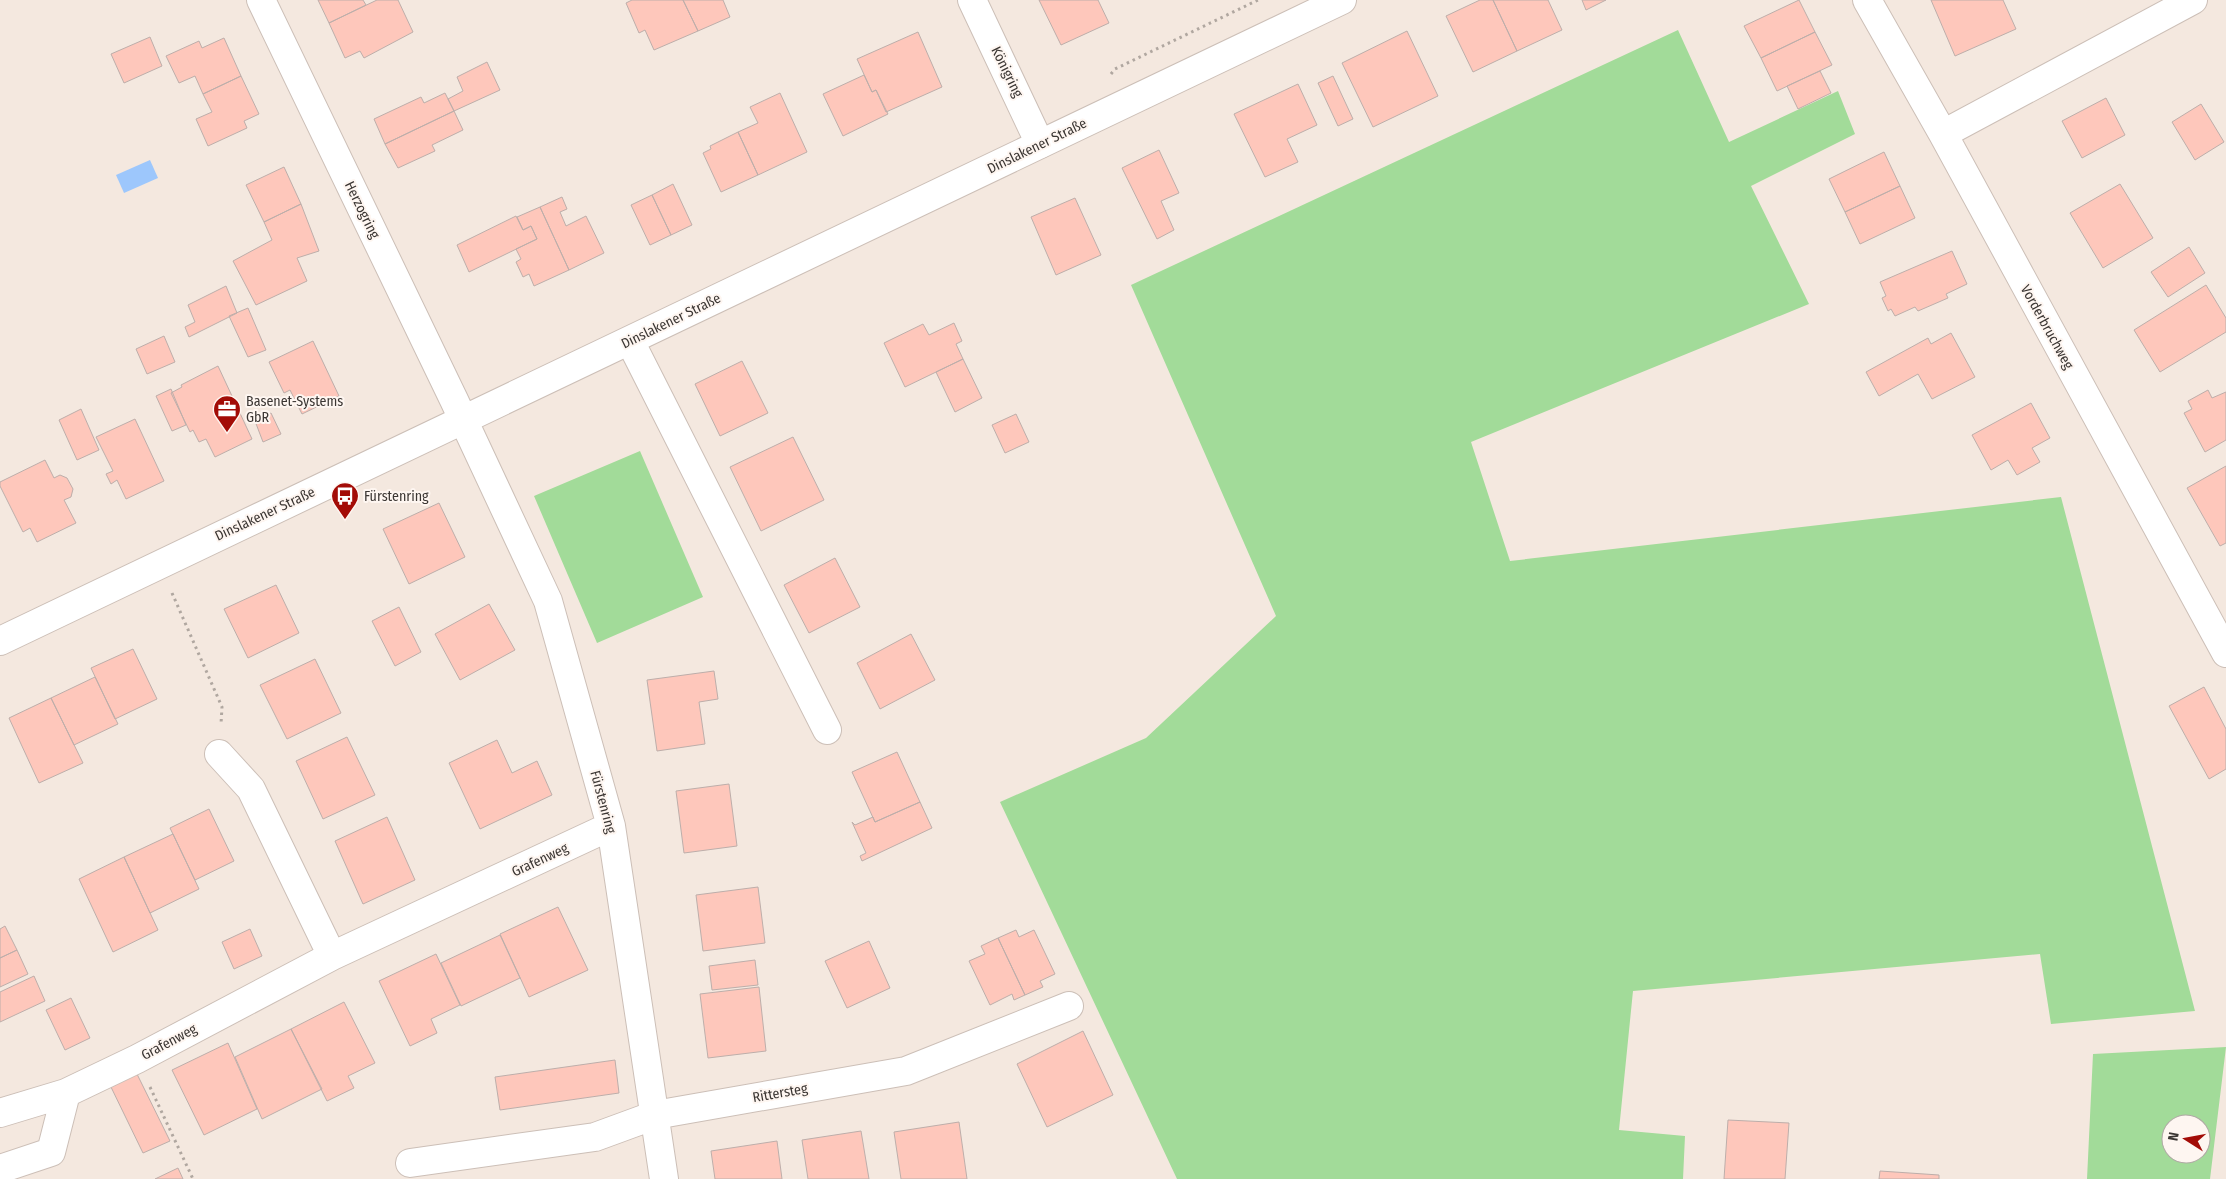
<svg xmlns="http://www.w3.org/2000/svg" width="2226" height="1179" viewBox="0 0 2226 1179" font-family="'Fira Sans Condensed',sans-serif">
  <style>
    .green { fill: #a2db99; fill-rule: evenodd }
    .water { fill: #9dc7fc }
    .building { fill: #fec7bb; stroke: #bdaeaa }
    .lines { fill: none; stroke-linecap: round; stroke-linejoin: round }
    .minor-casing { stroke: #ccbfb7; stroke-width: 30 }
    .major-casing { stroke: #ccbfb7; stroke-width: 30 }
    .path { stroke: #b0a7a0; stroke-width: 3; stroke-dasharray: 2.5 4; stroke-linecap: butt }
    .minor { stroke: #fff; stroke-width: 28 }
    .major { stroke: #fff; stroke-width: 28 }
    .labels { text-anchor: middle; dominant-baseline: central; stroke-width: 4; stroke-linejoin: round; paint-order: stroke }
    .street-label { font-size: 14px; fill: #3b3633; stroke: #fef6f1 }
    .poi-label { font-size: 14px; fill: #3b3633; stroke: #fef6f1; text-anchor: start }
  </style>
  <rect width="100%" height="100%" fill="#f4e8df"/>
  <path class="green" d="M1678 30 1729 142 1838 91 1855 134 1751 186 1809 304 1471 442 1510 561 2061 497 2195 1011 2051 1024 2040 954 1633 991 1619 1130 1685 1136 1683 1179H1177L1000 802 1146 738 1276 616 1131 285Z
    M640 451 703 597 597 643 534 496Z
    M2226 1047 2210 1179H2087L2093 1054ZM2171 1124H2201V1154H2171Z"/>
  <path class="water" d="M150 160 158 178 124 193 116 175Z"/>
  <path class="building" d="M318 0H363L366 5 329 23Z
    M377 0H398L413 32 364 58 360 51 345 58 329 23Z
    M632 0H683L698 31 654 50 645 30 639 33 626 3Z
    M683 0H723L730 17 698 31Z
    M1039 0H1098L1109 23 1061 45Z
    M1480 0H1493L1517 51 1473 72 1446 16Z
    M1493 0H1548L1562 30 1517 51Z
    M1582 0H1606L1586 10Z
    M1799 0 1815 32 1761 58 1744 26Z
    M1931 0H2003L2016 29 1955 56Z
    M1407 31 1438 96 1373 127 1342 63Z
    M918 32 942 87 886 112 876 90 872 92 857 59Z
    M1815 32 1832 65 1777 91 1761 58Z
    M150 37 162 66 124 83 111 54Z
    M224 38 241 76 203 94 195 76 179 83 166 56 199 41 202 48Z
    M487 62 500 90 454 111 448 99 463 91 457 77Z
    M1820 71 1831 93 1798 109 1787 86Z
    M864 75 872 92 876 90 888 114 843 136 823 94Z
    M241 76 259 114 244 121 247 128 208 146 196 119 212 112 203 94Z
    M1333 76 1353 119 1338 126 1318 83Z
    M1298 84 1317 125 1287 139 1298 162 1265 177 1234 114Z
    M445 93 454 111 385 144 374 119 421 97 424 103Z
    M780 93 807 152 758 175 738 132 758 123 750 107Z
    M2106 98 2125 135 2082 158 2062 121Z
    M2201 104 2224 142 2195 160 2172 122Z
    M454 111 463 130 432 145 435 151 398 168 385 144Z
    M738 132 758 175 721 192 703 153 711 149 710 146Z
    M1159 150 1179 193 1161 201 1174 230 1157 239 1122 168Z
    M1884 152 1900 186 1845 212 1829 179Z
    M284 167 301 204 264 222 246 185Z
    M673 184 692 225 671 235 652 195Z
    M2120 184 2153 238 2103 268 2070 213Z
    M1900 186 1915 218 1860 244 1845 212Z
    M652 195 671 235 650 245 631 205Z
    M562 197 567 209 560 212 566 226 586 216 604 253 569 270 540 207Z
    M1075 198 1101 255 1056 275 1031 217Z
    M301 204 319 251 297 258 307 281 256 305 233 261 272 240 264 222Z
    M540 207 569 270 534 286 529 274 523 277 516 262 521 259 516 249 537 239 531 226 523 230 517 217Z
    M516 216 523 230 531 226 537 239 469 272 457 245Z
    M2189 247 2205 273 2168 297 2151 272Z
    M1952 251 1967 284 1946 294 1948 298 1918 311 1915 307 1895 316 1891 309 1888 311 1882 298 1886 296 1880 282Z
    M2206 285 2226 318V332L2160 372 2134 330Z
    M226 286 237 313 189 337 185 327 195 322 188 305Z
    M248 308 266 350 248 357 229 316Z
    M954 323 962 341 956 344 963 359 905 387 884 343 923 324 929 335Z
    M1951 333 1975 377 1932 399 1918 374 1879 396 1866 372 1928 338 1931 344Z
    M164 336 175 362 147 374 136 349Z
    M313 341 339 396 302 414 290 390 284 393 269 362Z
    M963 359 982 398 955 412 936 372Z
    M742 361 768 413 720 436 695 384Z
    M218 366 252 439 215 457 206 439 199 442 193 430 190 432 171 393 182 387 181 385Z
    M171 389 186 425 172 431 156 396Z
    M2208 390 2212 398 2226 392V440L2205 452 2184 413 2192 409 2188 401Z
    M2031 403 2050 438 2032 448 2040 462 2017 475 2008 460 1991 470 1972 435Z
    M81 409 99 450 77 460 59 420Z
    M271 413 281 434 263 442 255 421Z
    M1016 414 1029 442 1005 453 992 425Z
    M135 419 164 481 126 499 117 480 111 484 106 474 113 471 96 437Z
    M793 437 824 500 761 531 730 467Z
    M45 460 54 478 60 475 67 478 73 489 71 497 64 500 76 523 37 542 30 528 23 532 0 486V482Z
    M2226 466V543L2220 546 2187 488Z
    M439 503 465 557 409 584 383 529Z
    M835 558 860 607 809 633 784 585Z
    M276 585 299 633 248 658 224 609Z
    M489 604 515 650 460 680 435 634Z
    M399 607 421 652 395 666 372 621Z
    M911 634 935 680 880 709 857 663Z
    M133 649 157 699 115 719 91 668Z
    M315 659 341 713 287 739 260 685Z
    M714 671 718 699 699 702 705 744 657 751 647 680Z
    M95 677 118 724 74 745 51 698Z
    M2204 687 2226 729V769L2209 779 2169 706Z
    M51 698 83 763 39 783 9 718Z
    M347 737 375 795 323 819 296 761Z
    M497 740 512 773 537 761 552 795 480 829 449 763Z
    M897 752 920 802 875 822 852 772Z
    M729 784 737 846 684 853 676 791Z
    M920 802 932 828 862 861 860 856 866 853 852 822 855 825 873 817 875 822Z
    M209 809 234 861 195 880 170 828Z
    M387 817 415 880 363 904 335 841Z
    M173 834 199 889 150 913 124 857Z
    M124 857 158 930 113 952 79 879Z
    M758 887 765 943 703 951 696 895Z
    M558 907 588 970 529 997 500 934Z
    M5 926 17 950 0 958V929Z
    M250 929 262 956 234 969 222 942Z
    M1016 930 1019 937 1034 930 1055 974 1040 981 1043 987 1025 995 998 938Z
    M500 935 520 978 461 1006 441 963Z
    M998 938 1025 995 1014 1000 1012 994 990 1005 969 961 985 954 981 946Z
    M869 941 890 988 847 1008 825 961Z
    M17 950 28 974 0 987V958Z
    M436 954 460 1005 431 1019 437 1033 410 1046 379 981Z
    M755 960 758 985 712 990 709 966Z
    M34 976 45 1001 0 1022V992Z
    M759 987 766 1051 708 1058 700 994Z
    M71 998 90 1038 65 1050 46 1010Z
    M344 1002 375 1063 348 1076 354 1088 327 1101 291 1029Z
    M291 1029 322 1089 262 1119 235 1057Z
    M1083 1031 1113 1095 1047 1127 1017 1064Z
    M228 1043 257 1109 204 1135 172 1070Z
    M615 1060 619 1093 500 1110 495 1077Z
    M136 1072 170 1141 143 1153 110 1085Z
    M1728 1120 1789 1123 1785 1179H1724Z
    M959 1122 967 1179H901L894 1132Z
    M861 1131 869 1179H808L802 1140Z
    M777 1141 782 1179H715L711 1151Z
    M178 1168 183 1179H155Z
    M1880 1171 1939 1175V1179H1879Z"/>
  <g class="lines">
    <g class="minor-casing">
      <path id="minor" d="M261 0 454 400 548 601 611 826 664 1179
        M972 0 1040 144
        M1867 0 1943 134 2226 653
        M1943 134 2193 0
        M630 341 827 730
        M219 754 251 789 332 956
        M0 1113 66 1093 137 1059 332 956 611 826
        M410 1163 595 1137 655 1115 906 1071 1069 1006
        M0 1169 51 1152 66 1093"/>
    </g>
    <g class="major-casing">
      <path id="major" d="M0 641 1342 0"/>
    </g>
    <path class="path" d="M1111 74 1115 69 1258 0
      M172 593 222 707 221 724
      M150 1087 193 1179"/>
    <use href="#minor" class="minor"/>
    <use href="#major" class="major"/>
  </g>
  <defs>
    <g id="office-pin" transform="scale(1.4375)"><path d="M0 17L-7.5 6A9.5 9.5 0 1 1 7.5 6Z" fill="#a30c07" stroke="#fef6f1"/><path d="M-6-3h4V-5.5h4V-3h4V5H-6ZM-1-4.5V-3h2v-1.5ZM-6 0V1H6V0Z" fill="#fff"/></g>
    <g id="bus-pin" transform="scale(1.4375)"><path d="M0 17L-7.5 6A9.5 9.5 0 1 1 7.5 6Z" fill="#a30c07" stroke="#fef6f1"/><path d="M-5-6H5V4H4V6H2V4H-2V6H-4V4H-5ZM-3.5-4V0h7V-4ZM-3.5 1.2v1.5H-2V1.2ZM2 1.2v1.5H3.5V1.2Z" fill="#fff"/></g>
  </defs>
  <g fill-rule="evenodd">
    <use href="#office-pin" x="227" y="409"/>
    <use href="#bus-pin" x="345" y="496"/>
  </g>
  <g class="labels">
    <g class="street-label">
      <text transform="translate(1007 72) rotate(64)">Königring</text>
      <text transform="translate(1037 146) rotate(-26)">Dinslakener Straße</text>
      <text transform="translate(362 210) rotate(64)">Herzogring</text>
      <text transform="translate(671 321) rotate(-26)">Dinslakener Straße</text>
      <text transform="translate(2047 327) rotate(61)">Vorderbruchweg</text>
      <text transform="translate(265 514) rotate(-25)">Dinslakener Straße</text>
      <text transform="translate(603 802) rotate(75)">Fürstenring</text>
      <text transform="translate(540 860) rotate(-25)">Grafenweg</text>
      <text transform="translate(169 1042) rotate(-28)">Grafenweg</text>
      <text transform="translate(780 1093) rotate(-10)">Rittersteg</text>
    </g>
    <g class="poi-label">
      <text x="246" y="401">Basenet-Systems<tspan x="246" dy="16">GbR</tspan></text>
      <text x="364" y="496">Fürstenring</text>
    </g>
  </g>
  <g transform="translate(2186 1139) rotate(281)"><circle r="24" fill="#fef6f1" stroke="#b0a9a5"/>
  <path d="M0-4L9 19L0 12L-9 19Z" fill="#a30c07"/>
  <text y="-8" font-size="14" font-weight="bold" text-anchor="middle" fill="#3b3633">N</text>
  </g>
</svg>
